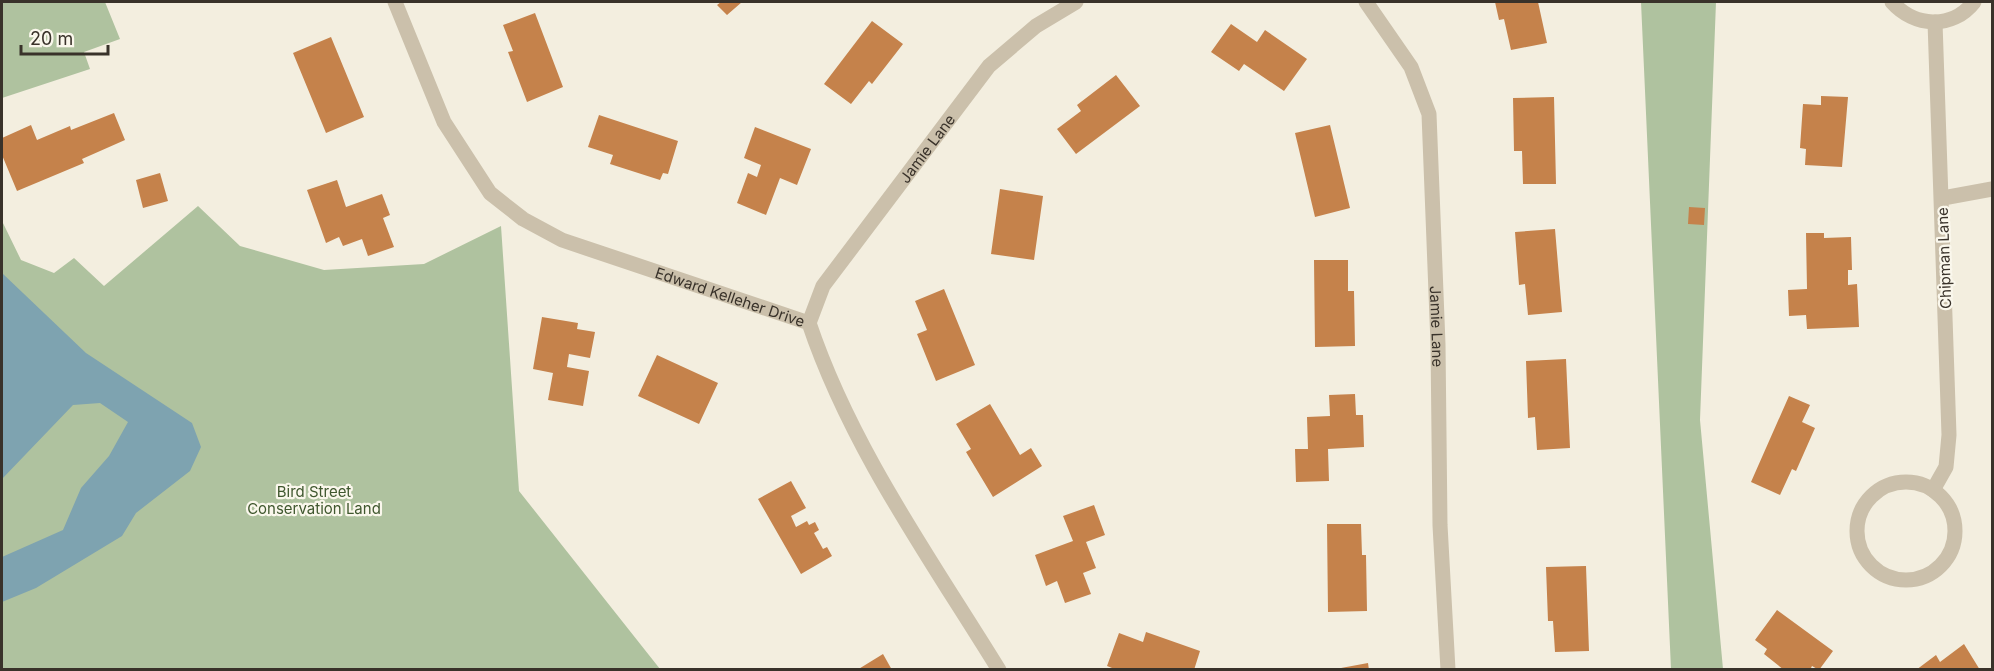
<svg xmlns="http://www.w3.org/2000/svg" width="1994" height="671" viewBox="0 0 1994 671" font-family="Inter,sans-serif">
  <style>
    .green { fill: #afc29f }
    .water { fill: #7ea3b0 }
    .building { fill: #c5824b }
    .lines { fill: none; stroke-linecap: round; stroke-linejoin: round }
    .minor { stroke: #cbc0ab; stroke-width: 15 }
    .labels { text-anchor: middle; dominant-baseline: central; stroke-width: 4.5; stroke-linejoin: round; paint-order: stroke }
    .street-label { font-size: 15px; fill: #39322a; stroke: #faf7ec }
    .park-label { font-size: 15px; fill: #3f572e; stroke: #faf7ec }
  </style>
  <rect width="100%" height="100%" fill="#f3eedf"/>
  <path class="green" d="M2 2H105L120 39 84 52 90 69 2 98Z
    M1641 2H1716L1700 420 1723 669H1671Z
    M198 206 240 246 324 270 424 264 501 226 519 491 660 669H2V221L21 260 54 273 74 258 104 286Z"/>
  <path class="water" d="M2 273 86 353 192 423 201 447 190 471 136 513 122 536 36 588 2 602V557L63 530 81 488 109 456 128 422 100 403 73 405 2 479Z"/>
  <path class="building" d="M721 2H742L727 15 717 5Z
    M1495 2H1538L1547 43 1511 50 1504 19 1499 20Z
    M535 13 563 87 527 102 508 52 513 51 503 25Z
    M872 21 903 44 872 84 869 81 851 104 824 84Z
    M1231 24 1257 42 1265 30 1307 59 1284 91 1244 64 1239 71 1211 52Z
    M331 37 364 117 326 133 293 53Z
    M1116 75 1140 106 1076 154 1057 129 1081 111 1077 105Z
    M1821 96 1848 97 1842 167 1805 165 1806 149 1800 148 1803 104 1821 105Z
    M1554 97 1556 184H1523L1522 151H1514L1513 98Z
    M114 113 125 140 82 159 84 163 17 191 2 155V138L31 125 37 140 70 126 71 130Z
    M599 115 678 141 668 174 663 173 660 180 610 164 613 155 588 147Z
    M1330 125 1350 208 1315 217 1295 133Z
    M755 127 811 149 797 185 780 178 766 215 737 203 748 173 757 177 761 165 744 158Z
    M160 173 168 201 143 208 136 180Z
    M337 180 346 207 382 194 390 215 383 218 394 247 368 256 362 239 343 246 339 237 326 243 307 190Z
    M1000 189 1043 196 1034 260 991 254Z
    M1689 207 1705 208 1704 225 1688 224Z
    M1555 229 1562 312 1528 315 1525 284 1519 285 1515 232Z
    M1806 233H1824V238L1851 237 1852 270H1848V285L1857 284 1859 327 1807 329 1806 315 1789 316 1788 290 1807 289Z
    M1314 260H1348V291H1354L1355 346 1315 347Z
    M944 289 975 365 936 381 917 334 927 330 915 301Z
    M542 317 578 323 577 329 595 332 590 358 569 354 567 367 589 371 583 406 548 400 553 373 533 369Z
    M657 355 718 383 699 424 638 396Z
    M1566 359 1570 448 1537 450 1535 417 1528 418 1526 361Z
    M1355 394 1356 415H1363L1364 447 1328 449 1329 481 1296 482 1295 449H1308L1307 417 1330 416 1329 395Z
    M1789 396 1810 405 1802 422 1815 428 1796 471 1792 469 1780 495 1751 482Z
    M990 404 1020 455 1031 448 1042 466 993 497 966 452 971 449 956 424Z
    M791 481 806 508 791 516 796 527 807 521 809 525 815 522 819 530 814 533 823 549 827 547 832 556 801 574 758 499Z
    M1094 505 1105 535 1086 542 1096 568 1083 573 1091 594 1065 603 1057 581 1046 586 1035 555 1073 541 1063 516Z
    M1327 524H1361L1362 555H1366L1367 611 1328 612Z
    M1586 566 1589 651 1555 652 1553 621H1548L1546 567Z
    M1777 610 1833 651 1819 670 1812 666 1810 670H1784L1764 654 1767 649 1755 640Z
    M1146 632 1200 651 1194 670H1117L1107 666 1119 633 1143 642Z
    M1964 644 1980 670H1916L1936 655 1940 662Z
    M883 654 892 670H857Z
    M1368 663 1369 670H1341V668Z"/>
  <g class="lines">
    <g class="minor">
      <path id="s1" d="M395 2 444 122 490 193 523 219 562 240 809 323C851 448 930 558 999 670"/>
      <path id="s2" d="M1366 2 1411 67 1429 114 1438 344 1440 525 1448 670"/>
      <path d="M1892 2C1914 27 1952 30 1974 2"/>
      <path d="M1943 198 1992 189"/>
      <path id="s3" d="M809 323 823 286 989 66 1036 26 1076 2"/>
      <circle cx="1906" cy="531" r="49"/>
      <path d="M1933 490 1946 467 1949 435 1935 22"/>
    </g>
  </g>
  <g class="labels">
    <g class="street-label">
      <text stroke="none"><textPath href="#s3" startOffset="212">Jamie Lane</textPath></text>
      <text transform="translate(1944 258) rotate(-92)">Chipman Lane</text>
      <text stroke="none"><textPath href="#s1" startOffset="478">Edward Kelleher Drive</textPath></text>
      <text stroke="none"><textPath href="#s2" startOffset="342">Jamie Lane</textPath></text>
    </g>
    <g class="park-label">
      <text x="314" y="491">Bird Street<tspan x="314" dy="17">Conservation Land</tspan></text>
    </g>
  </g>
  <rect width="1994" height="671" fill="none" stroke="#39322a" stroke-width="6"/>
  <path d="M21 45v9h87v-9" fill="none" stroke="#39322a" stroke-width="3"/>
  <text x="30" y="45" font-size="18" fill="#39322a" stroke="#faf7ec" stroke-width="4.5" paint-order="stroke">20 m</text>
</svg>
